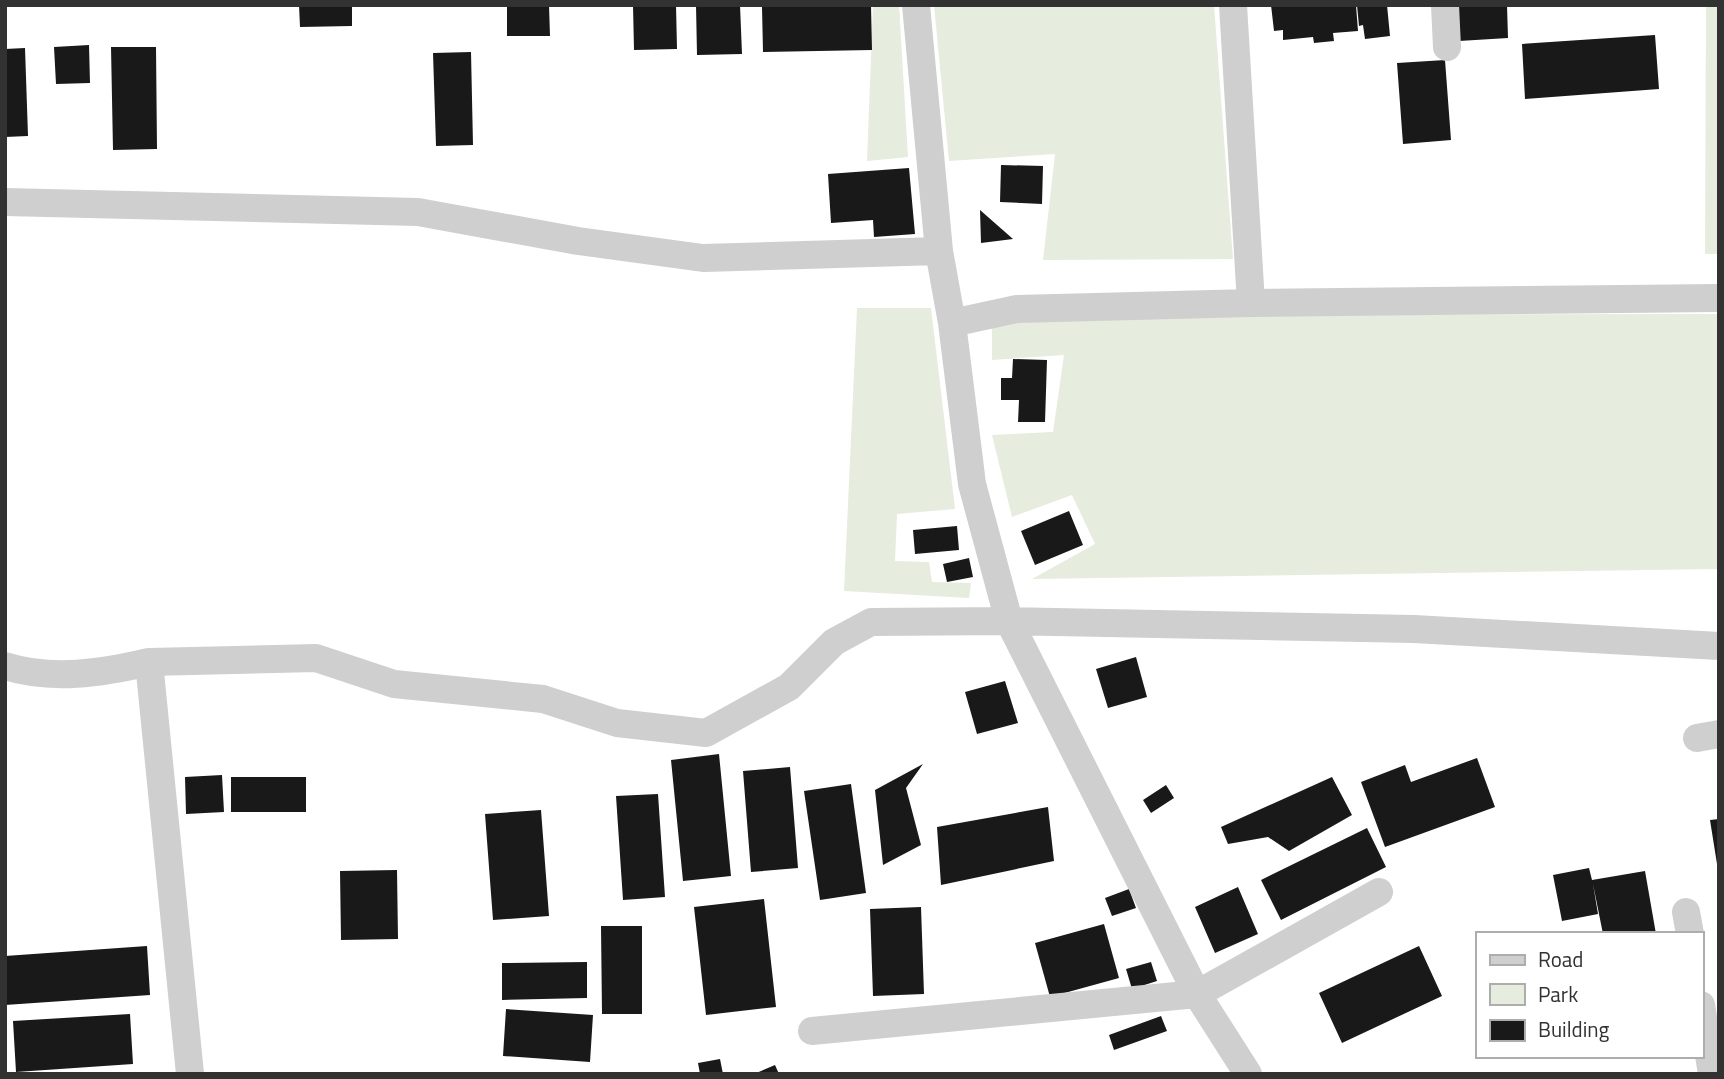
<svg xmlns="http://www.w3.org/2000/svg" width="1724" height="1079" viewBox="0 0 1724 1079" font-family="'Titillium Web',sans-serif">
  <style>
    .green { fill: #e6ecde }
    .building { fill: #191919 }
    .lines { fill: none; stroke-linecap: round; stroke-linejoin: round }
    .street { stroke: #cfcfcf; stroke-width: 28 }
  </style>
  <rect width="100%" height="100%" fill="#fff"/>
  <path class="green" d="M873 5H899L908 157 867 161Z
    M934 5H1214L1233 259 1043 260 1055 154 949 161Z
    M1706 5H1719V254H1705Z
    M857 308H931L955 509 897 514 895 561 929 562 932 582 971 583 969 598 844 591Z
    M1719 314V569L1032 579 1095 544 1072 495 1012 517 992 435 1053 432 1064 355 992 360V315Z"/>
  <path class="building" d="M299 5H352V26L300 27Z
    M507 5H549L550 36H507Z
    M633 5H676L677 49 634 50Z
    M696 5H740L742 54 697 55Z
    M871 5 872 50 763 52 762 7Z
    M1271 5H1356L1358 31 1333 33 1334 41 1314 43 1313 37 1283 40V30L1274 31Z
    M1357 5H1387L1390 36 1365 39 1363 25 1359 26Z
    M1457 5H1507L1508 38 1459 41Z
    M1655 35 1659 89 1525 99 1522 44Z
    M89 45 90 83 56 84 54 47Z
    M111 47H156L157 149 113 150Z
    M25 48 28 136 5 137V49Z
    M471 52 473 145 436 146 433 53Z
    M1445 60 1451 140 1403 144 1397 63Z
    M1001 165 1043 166 1042 204 1000 202Z
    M909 168 915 234 874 237 873 220 831 223 828 174Z
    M980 210 1013 239 981 243Z
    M1013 359 1047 360 1045 422H1018L1019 400H1001V378H1012Z
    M1069 511 1083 545 1035 565 1021 531Z
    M957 526 959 550 915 554 913 530Z
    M969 558 973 577 947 582 943 564Z
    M1136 657 1147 697 1108 708 1096 669Z
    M1005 681 1018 723 977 734 965 692Z
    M719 754 731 876 683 881 671 760Z
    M1477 758 1495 807 1385 847 1361 782 1405 765 1411 782Z
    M923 764 906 788 921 845 883 865 875 790Z
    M790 767 798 868 751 872 743 771Z
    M222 775 224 812 186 814 185 777Z
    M231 777H306V812H231Z
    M1332 777 1352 815 1289 851 1268 837 1228 844 1221 827Z
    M851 784 866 893 820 900 804 791Z
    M1166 785 1174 798 1151 813 1143 800Z
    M658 794 665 897 623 900 616 796Z
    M1048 807 1054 861 941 885 937 827Z
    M541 810 549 916 493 920 485 814Z
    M1719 819V864H1717L1710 820Z
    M1367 828 1386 867 1281 920 1261 880Z
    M1589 868 1592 880 1645 871 1656 934H1603L1593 884 1598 914 1562 921 1553 875Z
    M397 870 398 939 341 940 340 871Z
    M1238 887 1258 934 1215 953 1195 907Z
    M1129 889 1136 908 1112 916 1105 898Z
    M764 899 776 1007 706 1015 694 907Z
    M921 907 924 994 873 996 870 909Z
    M1104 924 1119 978 1050 997 1035 943Z
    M601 926H642V1014H602Z
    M147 946 150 995 5 1005V956Z
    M1419 946 1442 996 1342 1043 1319 993Z
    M587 962V998L502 1000V963Z
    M1151 962 1157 981 1132 989 1126 969Z
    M506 1009 593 1015 590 1062 503 1056Z
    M130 1014 133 1064 16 1072 13 1021Z
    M1161 1016 1167 1031 1114 1050 1109 1035Z
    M720 1059 723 1074H700L698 1063Z
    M775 1065 779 1074H754Z"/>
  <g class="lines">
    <path class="street" d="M916 5 939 251 952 323 972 484 1009 621 1197 994 1248 1074
      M1233 5 1251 303
      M1445 5 1447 47
      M5 202 418 212 578 241 703 258 939 251
      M952 323 1017 309 1251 303 1719 298
      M149 662 316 658 394 684 543 699 617 723 706 733 789 687 834 642 871 622 1009 621 1414 629 1719 646
      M5 666C52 681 102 673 149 662L190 1074
      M1697 738 1719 734
      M1686 912 1690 934
      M1701 1005 1712 1074
      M812 1031 1197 994 1379 892"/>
  </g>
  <rect width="1724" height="1079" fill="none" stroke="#323232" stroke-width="14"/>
  <rect x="1476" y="932" width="228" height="126" fill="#ffffff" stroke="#adadad" stroke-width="2"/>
  <rect x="1490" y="955" width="35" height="10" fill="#cfcfcf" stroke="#adadad" stroke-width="2"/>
  <text x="1538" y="967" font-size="21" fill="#323232">Road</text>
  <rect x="1490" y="984" width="35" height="21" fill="#e6ecde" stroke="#adadad" stroke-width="2"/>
  <text x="1538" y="1002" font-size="21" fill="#323232">Park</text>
  <rect x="1490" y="1020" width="35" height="21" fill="#191919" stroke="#adadad" stroke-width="2"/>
  <text x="1538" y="1037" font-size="21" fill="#323232">Building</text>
</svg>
